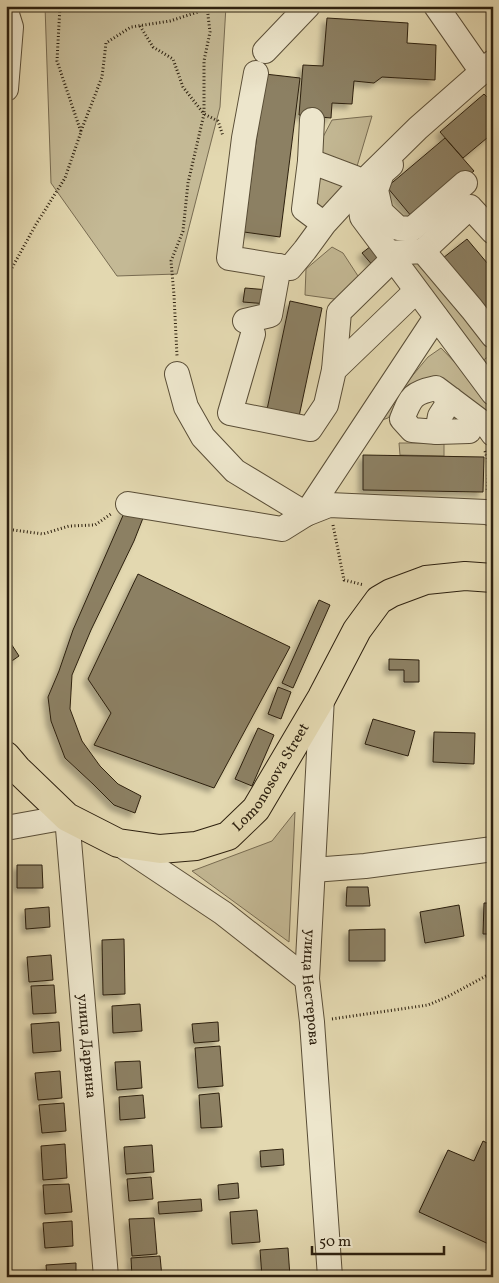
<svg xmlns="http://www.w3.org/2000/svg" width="499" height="1283" viewBox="0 0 499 1283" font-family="Vollkorn,serif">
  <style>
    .green { fill: #c4b995; stroke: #786c52 }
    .building { fill: #8c8063; stroke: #2d200f; filter: url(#shadow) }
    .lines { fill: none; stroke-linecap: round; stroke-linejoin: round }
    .minor-casing { stroke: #5a4e37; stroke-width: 26 }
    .major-casing { stroke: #2d200f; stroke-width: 30 }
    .path { stroke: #2d200f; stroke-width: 3; stroke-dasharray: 1 2.5; stroke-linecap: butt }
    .minor { stroke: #ede6cc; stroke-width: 24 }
    .major { stroke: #e3d8b0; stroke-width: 28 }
    .labels { text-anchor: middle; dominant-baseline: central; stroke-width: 4; stroke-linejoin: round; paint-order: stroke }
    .street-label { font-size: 15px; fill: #2d200f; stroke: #ede6cc }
  </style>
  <defs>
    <filter id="shadow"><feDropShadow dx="-4.5" dy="4.5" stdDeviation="2.5" flood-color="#0004"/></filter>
  </defs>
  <rect width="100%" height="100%" fill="#e3d8b0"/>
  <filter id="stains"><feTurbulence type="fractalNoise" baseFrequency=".004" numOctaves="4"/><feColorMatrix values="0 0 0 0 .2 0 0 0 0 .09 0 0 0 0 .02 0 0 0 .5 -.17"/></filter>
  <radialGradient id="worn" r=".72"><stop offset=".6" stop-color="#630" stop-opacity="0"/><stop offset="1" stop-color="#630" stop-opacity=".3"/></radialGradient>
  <path class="green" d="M45 6H226L220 107 177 274 117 276 51 183Z
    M372 116 355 173 314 154 332 120Z
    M314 168 350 185 331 210 315 213Z
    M332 247 343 253 358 276 341 300 305 295 306 269Z
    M416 259 493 346V353L477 365 406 260Z
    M441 348 493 402V426L454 393 403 399 388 418 373 423 428 357Z
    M399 443H444V456L400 455Z
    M295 812 289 942 192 871 272 841Z"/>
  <path class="building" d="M327 18 408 23 407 43 436 45 435 80 382 77 374 83 354 81 352 104 332 103 331 118 299 115 303 65 323 66Z
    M265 74 300 78 280 237 244 232Z
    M484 94 493 103V133L463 158 440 132Z
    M445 138 474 171 426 211 412 217 387 187Z
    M467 239 493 270V320L443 258Z
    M371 246 383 260 374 267 362 253Z
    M245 288 269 290 268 304 243 302Z
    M290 301 322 308 297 426 265 419Z
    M363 455 484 457 483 492 363 490Z
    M128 504 145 513 134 541 91 630 72 675 70 709 82 741 100 766 118 784 141 796 135 813 114 805 93 784 65 758 51 721 48 697 59 671 73 630Z
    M138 574 290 647 214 788 94 745 111 713 88 679Z
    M319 600 330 605 293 688 282 683Z
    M6 636 19 656 6 665Z
    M389 659 419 660V682H404V670H389Z
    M278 687 291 692 281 719 268 714Z
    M373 719 415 731 408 756 365 744Z
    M258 728 274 735 252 786 235 779Z
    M434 732 475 733 474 764 433 762Z
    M17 865H42L43 888H17Z
    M347 887H368L370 906H346Z
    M484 903H493V934H483Z
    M459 905 464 936 425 943 420 912Z
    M49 907 50 927 26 929 25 909Z
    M385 929V961H349V930Z
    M124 939 125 994 103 995 102 940Z
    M51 955 53 980 29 982 27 957Z
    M54 985 56 1013 33 1014 31 986Z
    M140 1004 142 1031 113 1033 112 1006Z
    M59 1022 61 1051 33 1053 31 1024Z
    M218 1022 219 1041 194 1043 192 1024Z
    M220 1046 223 1086 198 1088 195 1048Z
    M140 1061 142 1088 117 1090 115 1062Z
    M60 1071 62 1098 38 1100 35 1073Z
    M219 1093 222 1127 201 1128 199 1095Z
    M143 1095 145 1118 120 1120 119 1097Z
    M64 1103 66 1131 42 1133 39 1105Z
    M483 1141 493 1146V1246L419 1212 448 1150 474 1161Z
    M65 1144 67 1178 43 1180 41 1146Z
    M152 1145 154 1172 126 1174 124 1147Z
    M283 1149 284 1165 261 1167 260 1151Z
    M151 1177 153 1199 129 1201 127 1179Z
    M238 1183 239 1198 219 1200 218 1185Z
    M69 1184 72 1212 45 1214 43 1185Z
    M201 1199 202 1211 159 1214 158 1202Z
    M257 1210 260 1242 232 1244 230 1212Z
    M154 1218 157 1254 132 1256 129 1219Z
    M72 1221 73 1246 45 1248 43 1223Z
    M288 1248 290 1277H262L260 1250Z
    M160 1256 162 1277H132L131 1258Z
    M76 1263V1277H47L46 1265Z"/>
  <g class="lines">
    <g class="minor-casing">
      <g id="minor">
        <path d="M436 6 482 72"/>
        <path d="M6 11 11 27 6 89"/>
        <path d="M265 51 308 6"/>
        <path d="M493 62 418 128 358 187 362 217 493 393"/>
        <path d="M256 73 244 138 229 258 290 268 305 250 324 224 358 187 355 178 310 161 304 209 324 224"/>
        <path d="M310 161 312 120"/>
        <path d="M391 165 382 173 376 190 381 212 398 228 412 229 465 183"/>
        <path d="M423 251 470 207 493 232"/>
        <path d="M389 253 423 251 472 309 493 336"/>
        <path d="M245 321 270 315 279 266"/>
        <path d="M253 334 230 413 310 429 326 405 334 370 416 291"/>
        <path d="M334 370 339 312 393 259"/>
        <path d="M177 374 186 407 203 437 235 471 306 514 436 317"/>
        <path d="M451 399 440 416 437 432 412 430 402 419C411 397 412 393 436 388L488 427 493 434"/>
        <path d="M437 432 469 431"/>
        <path d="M128 504 282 529 306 514 329 505 486 512 493 514"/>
        <path id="s1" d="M322 697 307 979 312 1022 330 1277"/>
        <path id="s2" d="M6 828 67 817 106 1277"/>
        <path d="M118 843 223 913 307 979"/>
        <path d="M313 870 365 866 493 849"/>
      </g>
    </g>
    <g class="major-casing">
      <g id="major">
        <path id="s3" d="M6 756 17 769 67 817 118 843 160 849 196 846 228 836 256 809 322 697 357 630 379 600 391 593 426 580 465 576 493 578"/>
      </g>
    </g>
    <path class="path" d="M188 6 192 9 202 10
      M221 6 233 10 239 6
      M207 7 210 32 204 61V114L218 121 223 136
      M140 26 153 47 173 59 183 87 204 114 188 183 183 231 171 261 174 295 177 356
      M81 131 102 77 106 43 131 27 170 21 198 12 208 6
      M6 284 7 277 35 226 65 178 81 132 57 61 60 6
      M485 451 489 464 487 492
      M333 525 344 580 364 585
      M6 529 43 534 69 526 95 525 111 514
      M332 1019 428 1005 447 997 486 976 493 974"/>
    <use href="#minor" class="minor"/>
    <use href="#major" class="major"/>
  </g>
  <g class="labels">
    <g class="street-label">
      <text stroke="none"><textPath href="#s3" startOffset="329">Lomonosova Street</textPath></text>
      <text stroke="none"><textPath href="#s1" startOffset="291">улица Нестерова</textPath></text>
      <text stroke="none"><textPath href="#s2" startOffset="292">улица Дарвина</textPath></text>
    </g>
  </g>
  <rect width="499" height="1283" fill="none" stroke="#e3d8b0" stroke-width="25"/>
  <rect x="8" y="8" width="484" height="1268" fill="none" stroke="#2d200f" stroke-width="2.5"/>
  <rect x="12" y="12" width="474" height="1258" fill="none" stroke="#2d200f"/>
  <path d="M312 1246v8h132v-8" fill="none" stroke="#2d200f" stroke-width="2.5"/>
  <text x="319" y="1246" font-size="15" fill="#2d200f" stroke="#ede6cc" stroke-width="4" paint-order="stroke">50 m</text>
  <rect width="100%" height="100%" filter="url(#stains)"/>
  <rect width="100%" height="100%" fill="url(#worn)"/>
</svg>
